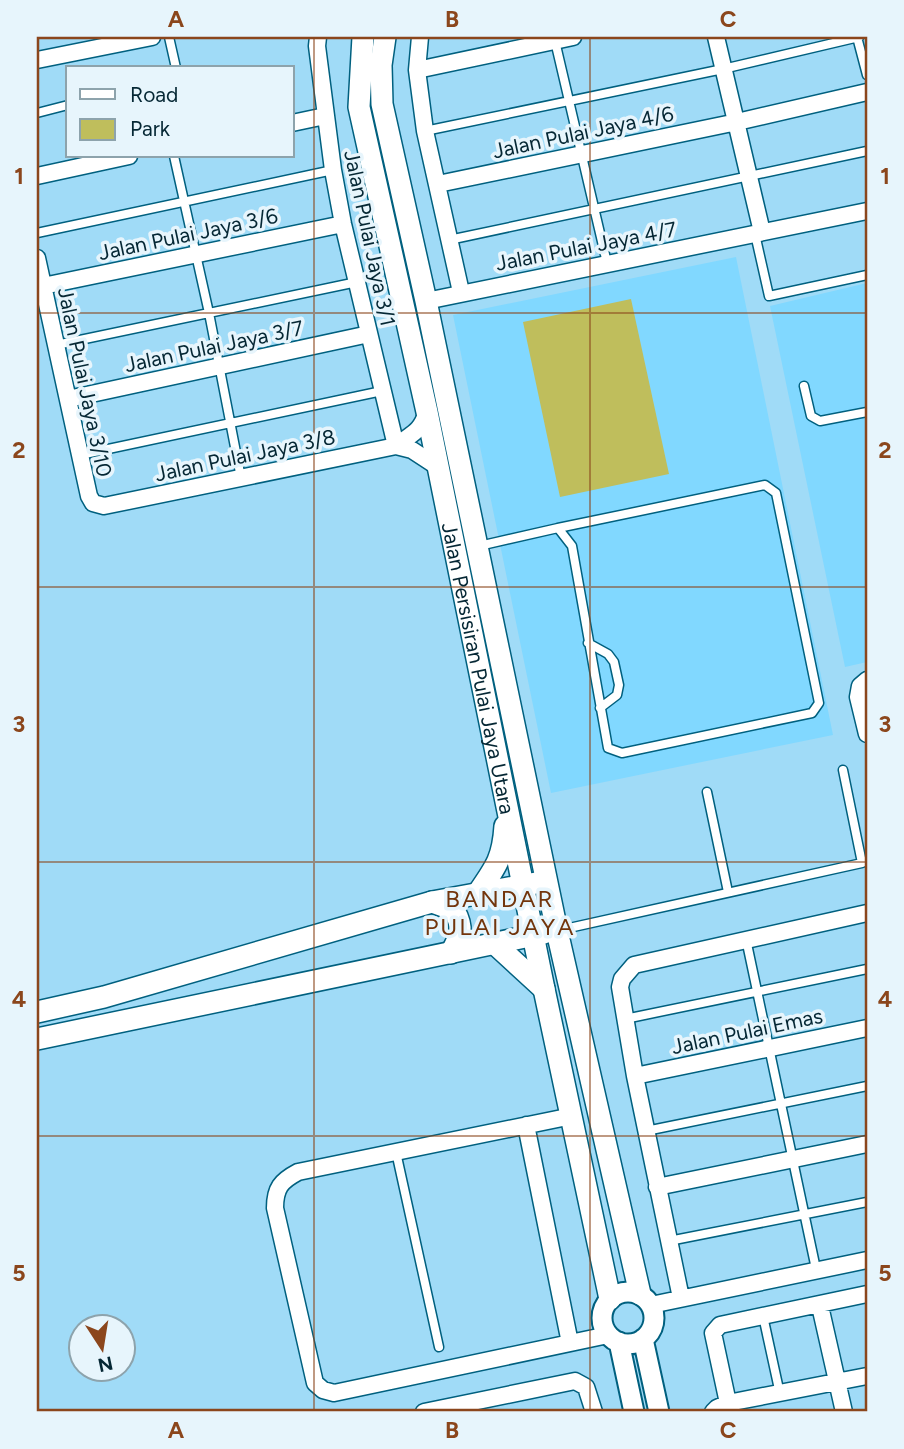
<svg xmlns="http://www.w3.org/2000/svg" width="904" height="1449" viewBox="0 0 904 1449" font-family="Figtree,sans-serif">
  <style>
    .built { fill: #81d8ff }
    .green { fill: #bfbe5c }
    .lines { fill: none; stroke-linecap: round; stroke-linejoin: round }
    .service-casing { stroke: #00607f; stroke-width: 11 }
    .minor-casing { stroke: #00607f; stroke-width: 19 }
    .tertiary-casing { stroke: #00607f; stroke-width: 23 }
    .secondary-casing { stroke: #00607f; stroke-width: 24 }
    .service { stroke: #fff; stroke-width: 8 }
    .minor { stroke: #fff; stroke-width: 16 }
    .tertiary { stroke: #fff; stroke-width: 19 }
    .secondary { stroke: #fff; stroke-width: 21 }
    .grid { fill: none; stroke: #8b461c; stroke-width: 2; stroke-opacity: 0.55 }
    .labels { text-anchor: middle; dominant-baseline: central; stroke-width: 7; stroke-linejoin: round; paint-order: stroke }
    .street-label { font-size: 21px; fill: #052734; stroke: #e7f5fc }
    .quarter-label { font-size: 24px; letter-spacing: 2px; fill: #72350c; stroke: #e7f5fc }
    .neatline { fill: none; stroke: #8b461c; stroke-width: 2.5 }
    .grid-label { font-size: 23px; text-anchor: middle; font-weight: bold; fill: #8b461c }
  </style>
  <rect width="100%" height="100%" fill="#a0dbf7"/>
  <path class="built" d="M736 257 833 735 551 793 453 315Z
    M867 283V662L845 667 770 306Z"/>
  <path class="green" d="M631 299 669 474 560 497 523 322Z"/>
  <g class="lines">
    <g class="service-casing">
      <path id="service" d="M169 37 176 68
        M857 37 867 75
        M555 41 607 263
        M37 113 68 105
        M425 131 723 69 859 37
        M174 156 209 313 241 478
        M37 233 333 170
        M755 234 769 296 867 275
        M449 240 867 151
        M56 345 357 282
        M804 386 811 416 820 421 867 412
        M80 455 382 391
        M479 546 558 528 572 546 608 748 622 753 812 713 819 703 776 493 765 485 558 528
        M588 643 608 654 614 662 619 685 617 695 600 708
        M707 792 728 892
        M560 930 862 863 843 770
        M746 939 816 1269
        M625 1019 867 969
        M646 1131 867 1086
        M396 1152 439 1347
        M669 1241 867 1202
        M763 1316 780 1394"/>
    </g>
    <g class="minor-casing">
      <path id="minor" d="M318 37 317 46 333 170 343 224 396 446
        M420 37 417 70 425 131 461 292
        M716 37 762 232
        M37 60 152 37
        M417 70 573 37
        M292 123 325 116
        M37 176 129 156
        M438 184 737 122 867 92
        M37 258 89 496 93 503 104 506 396 446C412 433 420 433 427 412
        M43 286 343 224
        M426 301 867 211
        M68 399 369 334
        M396 446 412 450 438 467
        M867 680 860 686 858 697 867 734
        M635 1076 867 1028
        M572 1116 298 1172C281 1181 275 1188 275 1208L315 1383 323 1390 334 1393 608 1335
        M526 1125 570 1343
        M657 1187 867 1144
        M681 1298 635 1076 620 987 622 979 634 965 867 913
        M651 1305 867 1260
        M820 1306 844 1412
        M728 1403 713 1333 720 1325 867 1294
        M424 1412 575 1381 586 1387 594 1412
        M713 1412 717 1408 728 1403 867 1376"/>
    </g>
    <g class="tertiary-casing">
      <path id="tertiary" d="M602 1318a26 26 0 1 1 52 0a26 26 0 1 1-52 0Z
        M643 1339 659 1412
        M619 1342 634 1412"/>
    </g>
    <g class="secondary-casing">
      <g id="secondary">
        <path id="s1" d="M363 37 359 107 427 412 544 989 610 1299"/>
        <path d="M385 37 381 65 382 104 426 301 557 931 640 1294"/>
        <path d="M478 893C496 867 503 858 505 826"/>
        <path d="M432 902 454 910C464 928 461 935 451 953"/>
        <path d="M495 944 544 989"/>
        <path d="M37 1012 104 997 432 902 536 883"/>
        <path d="M37 1039 544 933"/>
      </g>
    </g>
    <use href="#service" class="service"/>
    <use href="#minor" class="minor"/>
    <use href="#tertiary" class="tertiary"/>
    <use href="#secondary" class="secondary"/>
  </g>
  <path class="grid" d="M314 37V1412M590 37V1412M37 313H867M37 587H867M37 862H867M37 1136H867"/>
  <g class="labels">
    <g class="street-label">
      <text transform="translate(583 132) rotate(-12)">Jalan Pulai Jaya 4/6</text>
      <text transform="translate(188 234) rotate(-12)">Jalan Pulai Jaya 3/6</text>
      <text transform="translate(370 238) rotate(78)">Jalan Pulai Jaya 3/1</text>
      <text transform="translate(586 246) rotate(-11)">Jalan Pulai Jaya 4/7</text>
      <text transform="translate(214 346) rotate(-12)">Jalan Pulai Jaya 3/7</text>
      <text transform="translate(85 382) rotate(78)">Jalan Pulai Jaya 3/10</text>
      <text transform="translate(245 455) rotate(-12)">Jalan Pulai Jaya 3/8</text>
      <text stroke="none"><textPath href="#s1" startOffset="644">Jalan Persisiran Pulai Jaya Utara</textPath></text>
      <text transform="translate(747 1031) rotate(-12)">Jalan Pulai Emas</text>
    </g>
    <g class="quarter-label">
      <text x="500" y="898">BANDAR<tspan x="500" dy="28">PULAI JAYA</tspan></text>
    </g>
  </g>
  <rect width="904" height="1449" fill="none" stroke="#e7f5fc" stroke-width="77"/>
  <rect x="66" y="66" width="228" height="91" fill="#e7f5fc" stroke="#8da3ac" stroke-width="2"/>
  <rect x="80" y="89" width="35" height="10" fill="#ffffff" stroke="#8da3ac" stroke-width="2"/>
  <text x="130" y="102" font-size="21" fill="#052734">Road</text>
  <rect x="80" y="119" width="35" height="21" fill="#bfbe5c" stroke="#8da3ac" stroke-width="2"/>
  <text x="130" y="136" font-size="21" fill="#052734">Park</text>
  <g transform="translate(102 1348) rotate(168)"><circle r="33" fill="#e7f5fc" stroke="#8da3ac" stroke-width="2"/>
  <path d="M0-5L12 26L0 18L-12 26Z" fill="#8b461c"/>
  <text y="-10" font-size="19" font-weight="bold" text-anchor="middle" fill="#052734">N</text>
  </g>
  <rect x="38" y="38" width="828" height="1372" class="neatline"/>
  <g class="grid-label">
    <text x="176" y="27">A</text>
    <text x="452" y="27">B</text>
    <text x="728" y="27">C</text>
    <text x="19" y="184">1</text>
    <text x="885" y="184">1</text>
    <text x="19" y="458">2</text>
    <text x="885" y="458">2</text>
    <text x="19" y="732">3</text>
    <text x="885" y="732">3</text>
    <text x="19" y="1007">4</text>
    <text x="885" y="1007">4</text>
    <text x="19" y="1281">5</text>
    <text x="885" y="1281">5</text>
    <text x="176" y="1438">A</text>
    <text x="452" y="1438">B</text>
    <text x="728" y="1438">C</text>
  </g>
</svg>
